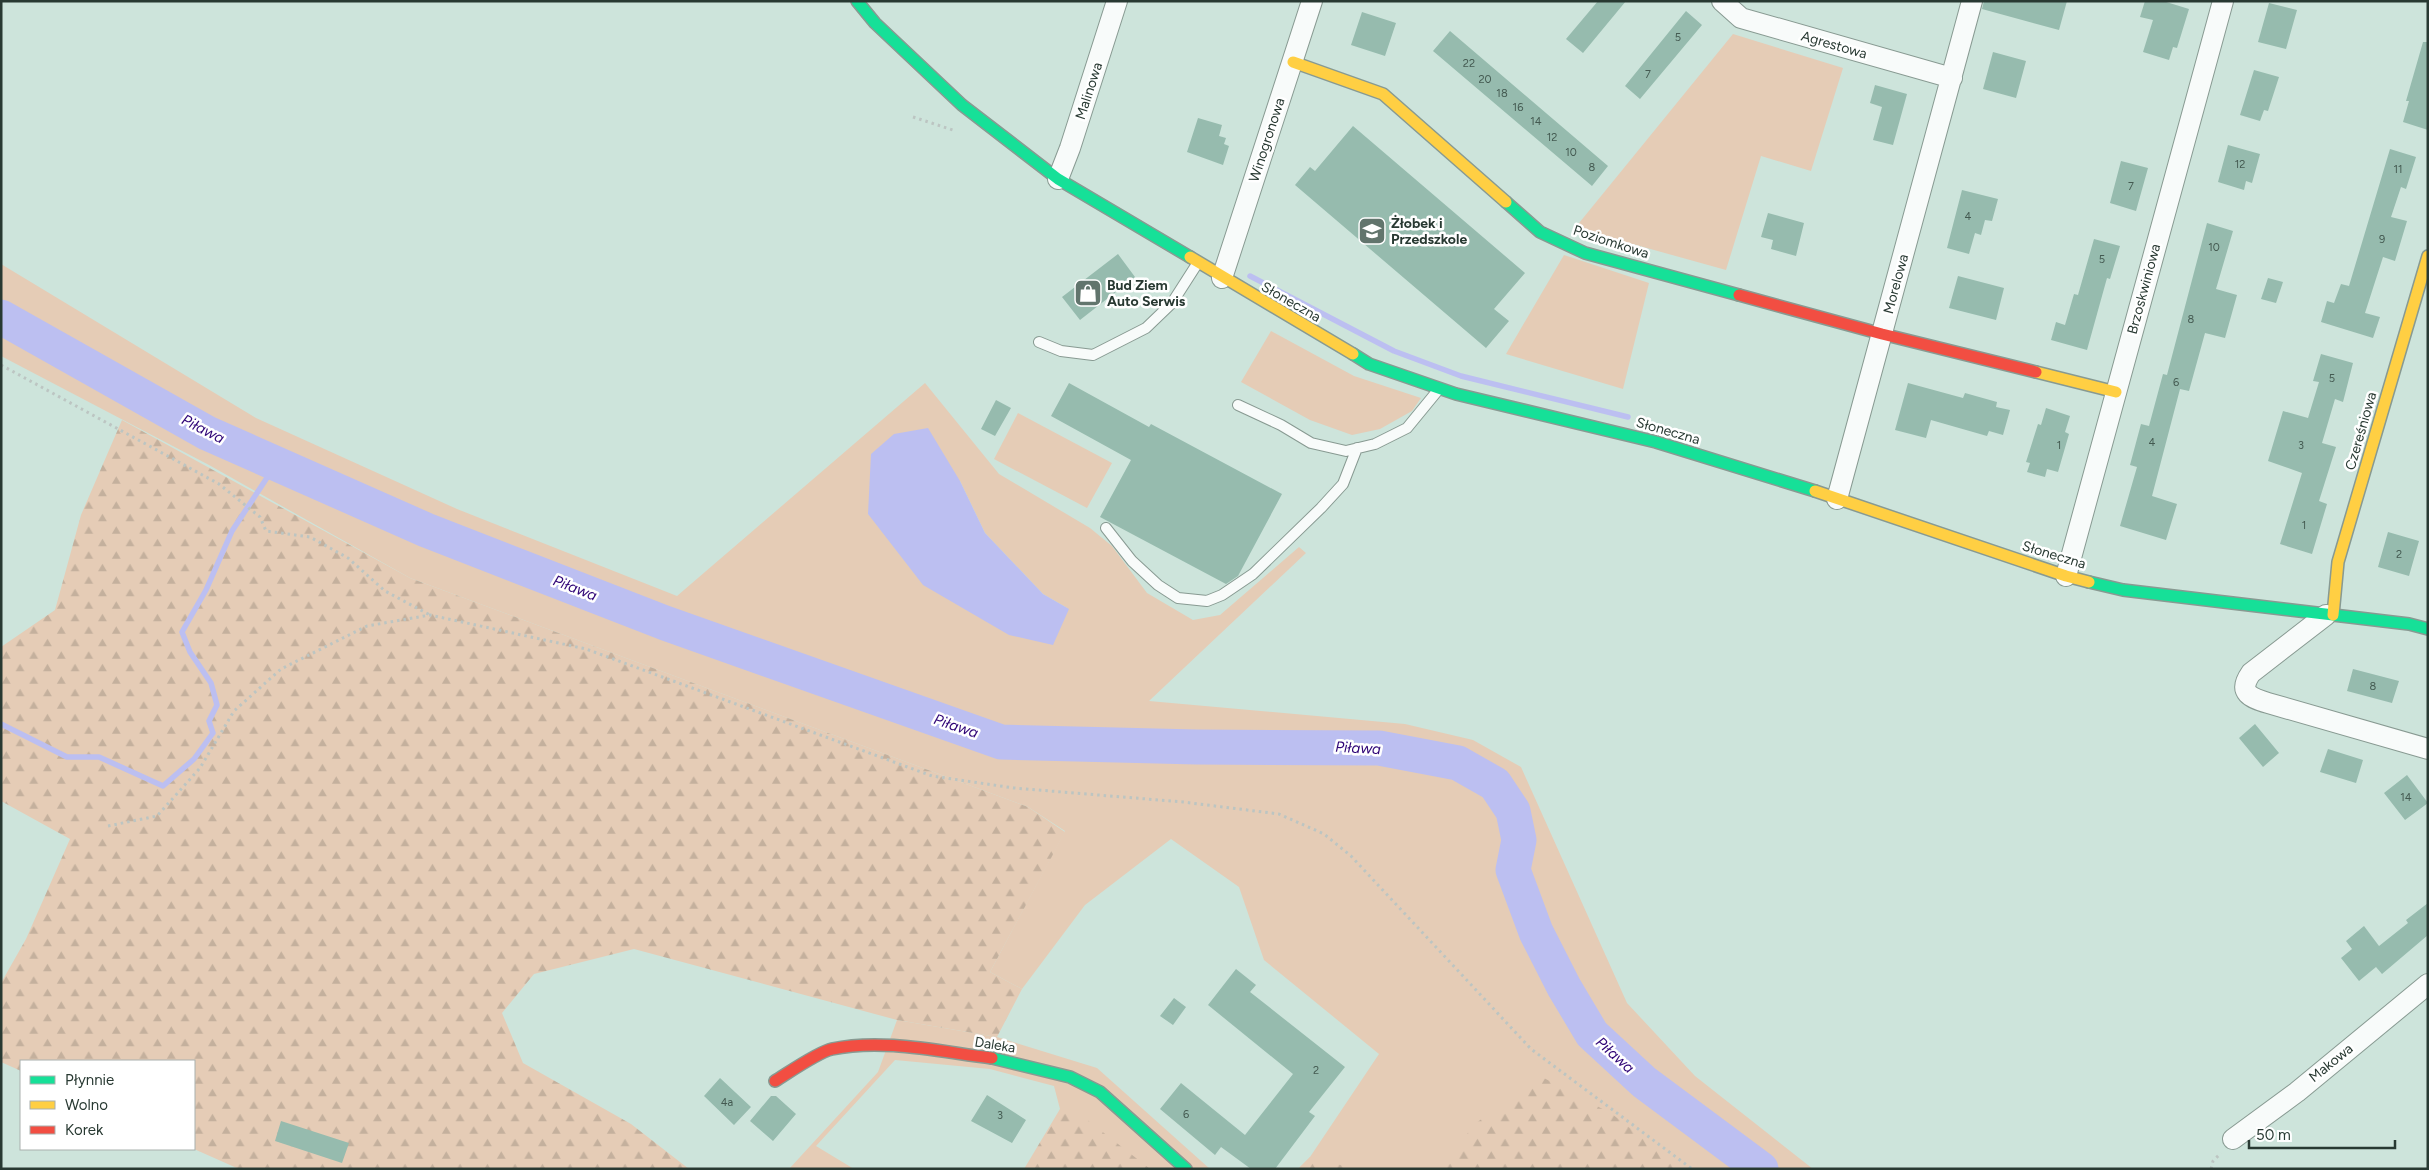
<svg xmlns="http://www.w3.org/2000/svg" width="2429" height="1170" viewBox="0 0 2429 1170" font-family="Figtree,sans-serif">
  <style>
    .green { fill: #e5ccb6; fill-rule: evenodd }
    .forest { fill: url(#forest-firs) }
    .water { fill: #bcbff1 }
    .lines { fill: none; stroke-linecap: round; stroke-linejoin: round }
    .stream { stroke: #bcbff1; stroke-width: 5.5 }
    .river { stroke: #bcbff1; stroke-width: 35 }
    .building { fill: #96bbae }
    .lane-casing { stroke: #889a92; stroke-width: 12 }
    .street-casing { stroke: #889a92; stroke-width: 22 }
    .fast-casing { stroke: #889a92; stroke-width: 14 }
    .slow-casing { stroke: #889a92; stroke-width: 14 }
    .jam-casing { stroke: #889a92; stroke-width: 14 }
    .path { stroke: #bcc5c2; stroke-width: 3; stroke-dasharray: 2.5 4; stroke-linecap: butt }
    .lane { stroke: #f8fbfa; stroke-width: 10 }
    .street { stroke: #f8fbfa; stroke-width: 20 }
    .fast { stroke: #16e098; stroke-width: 11 }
    .slow { stroke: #ffcf43; stroke-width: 11 }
    .jam { stroke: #f24e42; stroke-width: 11 }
    .labels { text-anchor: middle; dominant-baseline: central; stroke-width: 5; stroke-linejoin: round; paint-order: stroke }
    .number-label { font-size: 11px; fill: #445a51 }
    .street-label { font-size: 14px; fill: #283932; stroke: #fff }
    .poi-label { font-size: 14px; font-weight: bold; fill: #283932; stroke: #fff; text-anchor: start }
    .water-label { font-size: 15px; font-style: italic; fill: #2f0476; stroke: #fff }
  </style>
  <defs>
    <pattern id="forest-firs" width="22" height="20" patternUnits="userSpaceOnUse" patternTransform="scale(1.25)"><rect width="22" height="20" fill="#e5ccb6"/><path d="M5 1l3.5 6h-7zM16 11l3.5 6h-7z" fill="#c4b09d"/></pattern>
  </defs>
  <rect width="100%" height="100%" fill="#cde4db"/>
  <path class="green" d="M1733 34 1843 68 1811 171 1761 156 1726 270 1575 228Z
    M1564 255 1649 283 1623 389 1506 354Z
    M1 264 256 418 457 509 677 596 925 383 999 474 1090 528 1112 546 1147 593 1193 620 1220 615 1299 547 1306 553 1149 701 1405 724 1473 740 1521 767 1627 1003 1695 1076 1813 1169H1298L1310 1157 1379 1054 1264 960 1239 887 1171 839 1085 905 1022 989 990 972 1065 831 1028 807 410 578 209 465 1 356ZM960 481 985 533 1043 594 1069 609 868 514Z
    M1271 331 1354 376 1421 398 1412 411 1380 429 1352 435 1310 420 1241 382Z
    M1018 413 1112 463 1087 508 994 459Z
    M897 1020 997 1037 1097 1068 1210 1169H1047L1060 1109 1054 1086 990 1069 895 1060 816 1146 854 1169H789L878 1072Z"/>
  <path class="forest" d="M122 420 410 578 1028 807 1065 832 990 972 1022 989 997 1037 897 1020 634 949 534 974 502 1013 523 1063 631 1124 689 1169H239L194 1149V1061H21V1071L1 1062V983L26 939 70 839 1 801V647L55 610 81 515Z
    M1542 1077 1612 1114 1683 1169H1444L1473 1125Z
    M1060 1109 1081 1115 1150 1169H1024Z
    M1310 1157 1356 1169H1298Z"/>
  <path class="water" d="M928 428 960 481 985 533 1043 594 1069 609 1053 645 1009 635 923 585 868 514 871 454 894 434Z"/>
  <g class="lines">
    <path class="stream" d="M1250 276 1394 351 1461 376 1628 417
      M1 724 67 757H99L163 786 194 759 213 733 209 721 217 705 211 683 190 652 182 632 206 590 232 531 276 464"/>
    <path class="river" d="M1 317 207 433 426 530 665 623 1001 742 1196 747 1379 748 1458 763 1495 784 1513 811 1519 840 1513 870 1536 932 1564 987 1592 1034 1644 1082 1761 1169"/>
  </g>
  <path class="building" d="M1598 1H1626L1583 53 1566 39Z
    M1984 1H2067L2059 30 1982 9Z
    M2145 1H2163L2189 9 2177 48 2173 47 2169 60 2143 52 2153 20 2140 17Z
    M2269 3 2297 10 2286 49 2258 42Z
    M1686 11 1702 25 1640 99 1625 86Z
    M1362 12 1396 23 1385 56 1351 45Z
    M1450 31 1608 166 1592 186 1433 51Z
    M2423 42H2428V130L2403 122 2409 101H2406Z
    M1993 52 2026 61 2016 98 1983 89Z
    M2254 70 2279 77 2268 111 2264 110 2260 121 2240 115Z
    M1875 85 1907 94 1893 145 1873 140 1882 107 1870 103Z
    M1198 118 1222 125 1219 136 1226 138 1224 144 1229 146 1223 165 1187 152Z
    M1353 126 1525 273 1494 309 1509 321 1486 348 1295 185 1310 167 1315 171Z
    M2228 145 2260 154 2252 183 2246 181 2244 190 2218 182Z
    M2390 149 2416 157 2406 189 2401 187 2391 217 2407 221 2395 261 2383 257 2365 313 2380 317 2373 338 2321 322 2327 301 2334 303 2341 284 2349 286Z
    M2121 161 2148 168 2136 211 2110 203Z
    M1962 190 1998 199 1992 221 1985 220 1981 235 1975 233 1969 254 1947 248Z
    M1768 213 1804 223 1796 256 1771 249 1773 240 1761 237Z
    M2207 223 2233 231 2216 289 2237 295 2225 338 2205 333 2189 391 2180 389 2152 496 2177 504 2166 540 2120 526 2137 467 2130 465 2141 424 2149 426 2163 374 2167 375Z
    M2094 239 2120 246 2110 279 2107 278 2087 350 2051 340 2056 322 2065 325 2074 294 2078 295Z
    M1118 254 1135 277 1080 320 1062 297Z
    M1958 276 2004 288 1996 320 1949 308Z
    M2268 278 2283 282 2276 303 2261 299Z
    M2321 354 2353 363 2343 402 2335 399 2322 443 2336 447 2319 501 2327 504 2312 554 2280 544 2302 473 2268 461 2283 411 2308 418 2319 382 2313 381Z
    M1069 383 1149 427 1151 424 1282 494 1238 576 1226 584 1100 517 1131 460 1051 416Z
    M1908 383 1963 398 1965 393 1997 402 1996 407 2010 410 2003 435 1989 431 1987 436 1931 420 1926 438 1895 430Z
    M996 400 1011 408 995 436 981 429Z
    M2046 408 2070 416 2065 432 2069 434 2058 472 2047 469 2045 477 2027 472 2030 463 2026 462 2038 424 2041 425Z
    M2388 532 2419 541 2409 576 2378 567Z
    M2353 669 2399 681 2392 703 2347 691Z
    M2255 724 2279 753 2263 767 2239 738Z
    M2328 749 2363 760 2356 783 2320 772Z
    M2407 775 2428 803 2405 820 2384 793Z
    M2428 903V935L2382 974 2376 967 2359 981 2341 958 2352 949 2346 941 2364 926 2379 946 2408 923 2406 920Z
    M1236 969 1256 985 1250 992 1345 1067 1309 1112 1315 1116 1275 1169H1251L1221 1147 1215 1155 1160 1109 1181 1083 1245 1135 1293 1074 1208 1005Z
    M1174 998 1186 1007 1173 1025 1160 1016Z
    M720 1078 751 1107 734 1125 704 1096Z
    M987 1095 1026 1120 1012 1143 971 1121Z
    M771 1096H776L796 1114 773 1141 750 1121Z
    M281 1121 349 1143 342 1163 275 1141Z"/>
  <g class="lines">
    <g class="lane-casing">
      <path id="lane" d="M1039 342 1061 351 1093 355 1146 328 1172 303 1197 264
        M1238 405 1281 425 1311 443 1346 451 1375 444 1407 428 1439 389
        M1106 528 1132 561 1158 585 1178 598 1207 601 1222 595 1253 574 1321 508 1343 484 1357 448"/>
    </g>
    <g class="street-casing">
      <path id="street" d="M1722 1 1741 18 1952 78
        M1058 179 1070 148 1117 1
        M1222 278 1312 1
        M1837 499 1972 1
        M2066 576 2223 1
        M2326 615 2251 673C2237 693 2251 698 2268 703L2428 749
        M2233 1139 2297 1092 2428 984"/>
    </g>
    <g class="fast-casing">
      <path id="fast" d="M857 1 875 23 962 105 1058 179 1190 257
        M1506 202 1540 232 1585 253 1739 295
        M1353 354 1369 364 1456 394 1656 442 1815 491
        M2089 582 2123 590 2409 624 2428 629
        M992 1058 1070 1077 1100 1092 1186 1169"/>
    </g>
    <g class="slow-casing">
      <path id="slow" d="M1293 62 1383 94 1506 202
        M1190 257 1353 354
        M2036 372 2116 392
        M1815 491 2066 576 2089 582
        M2333 615 2338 562 2428 256"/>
    </g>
    <g class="jam-casing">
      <path id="jam" d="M1739 295 1882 334 2036 372
        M775 1081C788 1073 818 1052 832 1049 883 1038 941 1052 992 1058"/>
    </g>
    <path class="path" d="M913 117 956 131
      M1 365 219 484 260 517 266 531 310 537 348 558 385 591 430 615
      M108 826 157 816 200 768 234 711 281 669 367 626 430 615 586 649 932 776 1014 788 1183 802 1279 814 1324 834 1351 856 1531 1049 1692 1169
      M2211 1169 2213 1161 2221 1153"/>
    <use href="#lane" class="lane"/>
    <use href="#street" class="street"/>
    <use href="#fast" class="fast"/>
    <use href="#slow" class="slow"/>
    <use href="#jam" class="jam"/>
  </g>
  <defs>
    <g id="school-square" transform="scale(1.4375)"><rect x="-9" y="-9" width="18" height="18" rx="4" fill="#62756d" stroke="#fff"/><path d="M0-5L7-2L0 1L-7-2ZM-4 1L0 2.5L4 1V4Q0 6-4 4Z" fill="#fff"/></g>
    <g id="shop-square" transform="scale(1.4375)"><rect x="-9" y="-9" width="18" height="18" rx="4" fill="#62756d" stroke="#fff"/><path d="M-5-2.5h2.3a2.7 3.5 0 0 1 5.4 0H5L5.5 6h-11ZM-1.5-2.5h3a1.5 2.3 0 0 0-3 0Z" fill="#fff"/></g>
  </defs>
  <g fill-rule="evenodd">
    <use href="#school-square" x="1372" y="231"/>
    <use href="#shop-square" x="1088" y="293"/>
  </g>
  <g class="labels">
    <g class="number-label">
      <text x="1678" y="37">5</text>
      <text x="1469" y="63">22</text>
      <text x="1648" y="74">7</text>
      <text x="1485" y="79">20</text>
      <text x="1502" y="93">18</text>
      <text x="1518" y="107">16</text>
      <text x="1536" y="121">14</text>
      <text x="1552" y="137">12</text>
      <text x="1571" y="152">10</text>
      <text x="2240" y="164">12</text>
      <text x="1592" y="167">8</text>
      <text x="2398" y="169">11</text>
      <text x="2131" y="186">7</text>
      <text x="1968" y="216">4</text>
      <text x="2382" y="239">9</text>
      <text x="2214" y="247">10</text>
      <text x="2102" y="259">5</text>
      <text x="2191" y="319">8</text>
      <text x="2332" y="378">5</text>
      <text x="2176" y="382">6</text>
      <text x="2152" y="442">4</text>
      <text x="2059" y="445">1</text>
      <text x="2301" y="445">3</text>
      <text x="2304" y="525">1</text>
      <text x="2399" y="554">2</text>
      <text x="2373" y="686">8</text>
      <text x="2406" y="797">14</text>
      <text x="1316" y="1070">2</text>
      <text x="727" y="1102">4a</text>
      <text x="1186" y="1114">6</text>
      <text x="1000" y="1115">3</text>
    </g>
    <g class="street-label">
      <text transform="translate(1834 45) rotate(16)">Agrestowa</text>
      <text transform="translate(1089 91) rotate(-72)">Malinowa</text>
      <text transform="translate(1267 140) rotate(-72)">Winogronowa</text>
      <text transform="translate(1611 242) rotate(18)">Poziomkowa</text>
      <text transform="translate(1896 284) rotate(-75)">Morelowa</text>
      <text transform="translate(2144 289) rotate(-75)">Brzoskwiniowa</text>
      <text transform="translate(1291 302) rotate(30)">Słoneczna</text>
      <text transform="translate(1668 431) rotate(16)">Słoneczna</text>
      <text transform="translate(2361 431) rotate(-74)">Czereśniowa</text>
      <text transform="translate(2054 555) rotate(17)">Słoneczna</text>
      <text transform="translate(995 1045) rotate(9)">Daleka</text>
      <text transform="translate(2331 1063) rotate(-39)">Makowa</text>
    </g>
    <g class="poi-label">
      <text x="1391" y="223">Żłobek i<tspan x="1391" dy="16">Przedszkole</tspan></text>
      <text x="1107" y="285">Bud Ziem<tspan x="1107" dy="16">Auto Serwis</tspan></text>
    </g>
    <g class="water-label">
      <text transform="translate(203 429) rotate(27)">Piława</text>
      <text transform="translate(575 588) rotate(21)">Piława</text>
      <text transform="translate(956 726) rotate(19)">Piława</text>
      <text transform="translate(1358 748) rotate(3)">Piława</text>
      <text transform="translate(1615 1055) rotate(42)">Piława</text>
    </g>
  </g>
  <rect width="2429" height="1170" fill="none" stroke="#283932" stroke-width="5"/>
  <rect x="20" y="1060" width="175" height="90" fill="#ffffff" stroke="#a9b0ad"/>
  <rect x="30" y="1076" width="25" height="8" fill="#16e098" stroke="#a9b0ad"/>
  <text x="65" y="1085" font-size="15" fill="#283932">Płynnie</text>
  <rect x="30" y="1101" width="25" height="8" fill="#ffcf43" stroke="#a9b0ad"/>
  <text x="65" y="1110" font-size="15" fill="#283932">Wolno</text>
  <rect x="30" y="1126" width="25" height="8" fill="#f24e42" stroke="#a9b0ad"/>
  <text x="65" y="1135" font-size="15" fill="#283932">Korek</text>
  <path d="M2249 1140v8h146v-8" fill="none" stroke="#283932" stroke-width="2.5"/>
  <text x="2256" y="1140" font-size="15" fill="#283932" stroke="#ffffff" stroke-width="4" paint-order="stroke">50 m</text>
</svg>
